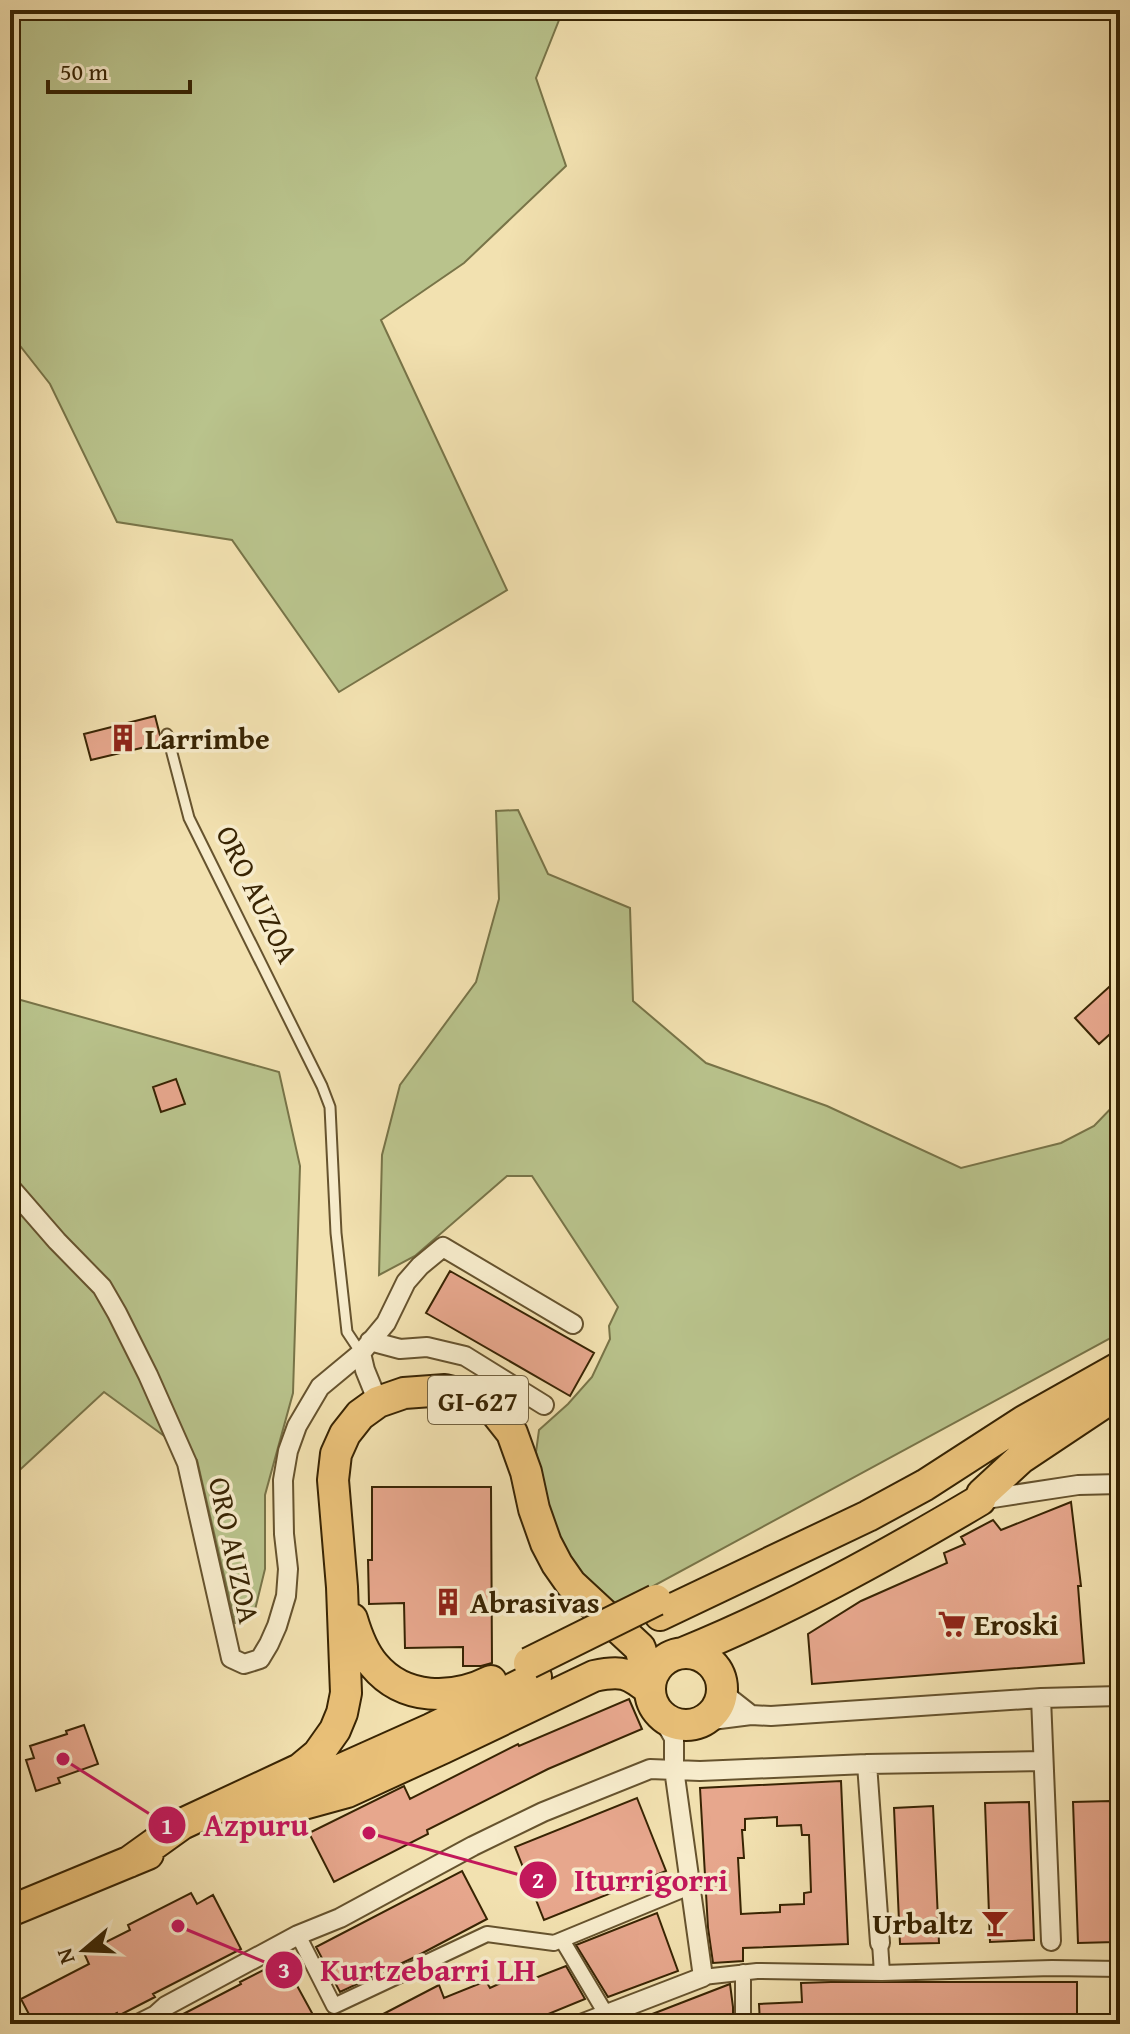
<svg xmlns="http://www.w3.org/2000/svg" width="1130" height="2034" font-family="'Gentium Book Plus',serif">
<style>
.green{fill:#b9c38c;stroke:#787448;stroke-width:2}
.building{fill:#e7a78d;stroke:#382403;stroke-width:2;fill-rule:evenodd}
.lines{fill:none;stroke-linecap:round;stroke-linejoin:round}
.service-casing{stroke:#66532e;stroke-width:13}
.pedestrian-casing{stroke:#66532e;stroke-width:18}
.minor-casing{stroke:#66532e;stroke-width:22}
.primary-casing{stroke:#382403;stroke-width:34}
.service{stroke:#f7eccc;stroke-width:9}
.pedestrian{stroke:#f7eccc;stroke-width:14}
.minor{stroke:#f7eccc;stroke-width:18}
.primary{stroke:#e9c078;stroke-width:30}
.primary-bridge-casing{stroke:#382403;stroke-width:34;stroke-linecap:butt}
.primary-bridge{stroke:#e9c078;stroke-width:30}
.labels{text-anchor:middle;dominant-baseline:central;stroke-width:7;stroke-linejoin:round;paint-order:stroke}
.shield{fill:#f7eccc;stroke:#71603f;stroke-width:2}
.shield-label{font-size:28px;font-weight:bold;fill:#382403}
.poi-label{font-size:30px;font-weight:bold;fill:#382403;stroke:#f7eccc;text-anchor:start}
.street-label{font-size:30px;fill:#382403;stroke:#f7eccc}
.leader{fill:none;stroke:#c2185b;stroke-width:3}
.callout-dot{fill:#c2185b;stroke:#f7eccc;stroke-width:3}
.mark-label{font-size:24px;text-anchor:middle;font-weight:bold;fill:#fff}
.callout-label{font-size:32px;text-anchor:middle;font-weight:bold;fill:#c2185b;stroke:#f7eccc;stroke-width:7;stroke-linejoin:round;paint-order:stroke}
</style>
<rect width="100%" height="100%" fill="#f2e1b0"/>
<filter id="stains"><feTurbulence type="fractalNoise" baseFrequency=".0025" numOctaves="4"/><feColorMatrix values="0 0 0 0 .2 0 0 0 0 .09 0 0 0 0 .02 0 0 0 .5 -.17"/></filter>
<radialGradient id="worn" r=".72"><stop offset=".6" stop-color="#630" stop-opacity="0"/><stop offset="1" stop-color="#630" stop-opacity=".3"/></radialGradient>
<path class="green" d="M10,10H563L536,78L566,166L464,263L381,320L507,590L339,692L232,540L117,522L50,384L10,333Z
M518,810L548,874L630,908L633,1001L706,1063L827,1106L961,1168L1061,1143L1094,1126L1120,1099V1333L611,1609L582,1578L559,1542L549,1513L536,1452L539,1430L568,1404L592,1377L610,1339L609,1326L618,1307L532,1176H507L415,1256L379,1275L382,1155L400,1085L476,982L499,899L496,811Z
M10,997L279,1072L300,1166L293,1393L265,1495V1569L253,1618L235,1623L197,1460L104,1392L10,1479Z"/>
<path class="building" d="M155,716L162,743L91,760L84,734Z
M1120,977V1025L1099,1044L1075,1018Z
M176,1079L185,1104L161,1112L153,1087Z
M450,1271L594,1353L570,1396L426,1313Z
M372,1487H491L492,1663L481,1666H463V1647L405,1648L404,1603L369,1604L368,1560H372Z
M1071,1502L1081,1586H1078L1084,1663L812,1684L808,1634L861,1601L947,1563L944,1553L965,1544L961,1537L993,1520L1001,1530Z
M629,1699L642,1729L548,1769L427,1830L428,1834L334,1882L309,1833L404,1786L410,1799L518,1744L519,1746Z
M84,1725L98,1764L58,1778L60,1783L36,1791L26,1760L34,1758L30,1746L67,1734L66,1731Z
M841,1781L848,1944L743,1948V1961L713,1963L708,1928L700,1788ZM777,1817V1826L801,1825L802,1835H809L811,1892L804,1893V1904L780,1905V1912L741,1914L738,1858H744L742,1830H745V1819Z
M637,1798L666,1871L544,1920L515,1847Z
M1110,1801L1115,1942L1078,1943L1073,1802Z
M1029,1802L1034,1940L990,1942L985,1803Z
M933,1806L939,1943L900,1944L894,1808Z
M462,1871L487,1919L415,1957L340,1992L316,1947Z
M191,1893L197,1904L213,1895L241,1949L153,1994L155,1997L118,2016L117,2013L95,2024H34L21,1999L89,1964L84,1953L130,1930L128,1925Z
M657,1913L678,1971L608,1997L576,1945Z
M283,1960L318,2024H164L241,1984L240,1982Z
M566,1966L585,1999L524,2024H364L439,1985L444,1998L486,1981L490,1988L521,1974L525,1982Z
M831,1982H1077V2021L1014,2020V2024H760L759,2004L802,2002L801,1983Z
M730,1984L733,2007V2024H629V2023Z"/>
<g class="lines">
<defs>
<path id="service" d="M167,734L189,818L322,1086L330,1107L336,1233L347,1332L361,1353"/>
<path id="pedestrian" d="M298,1935L334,2006L487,1934L554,1943L680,1891
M562,1940L606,2014
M880,1943L882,1973
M703,1977L757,1971L882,1973L1052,1968L1120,1969
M743,2024V1972"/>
<path id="minor" d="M10,1187L57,1241L102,1287L117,1313L148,1375L187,1463L231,1658L244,1664L260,1659L269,1644L277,1626L286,1596L288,1569L284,1534L283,1480L288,1451L297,1426L320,1387L361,1353L386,1323L406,1282L420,1266L443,1247L573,1324
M370,1341L400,1349L427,1347L465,1356L544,1405
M361,1353L365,1370L378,1402
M980,1500L1078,1485L1120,1484
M723,1693L751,1715
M1041,1698L1051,1941
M704,1721L751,1715L771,1716L1041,1698L1120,1696
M867,1764L880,1943
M138,2024L156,2015L166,2006L298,1935L340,1918L473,1846L543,1812L650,1769L700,1771L867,1764L1043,1761
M581,2024L703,1977L674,1769V1738L661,1716"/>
<path id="primary" d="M660,1615L868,1516L925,1485L1024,1421L1120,1367
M352,1619C357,1636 363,1652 374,1665C404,1701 453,1700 491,1681
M650 1689a36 36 0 1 1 72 0a36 36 0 1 1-72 0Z
M683,1653C786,1611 884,1557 980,1500L982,1494L1021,1458L1120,1392
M288,1793L431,1729L536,1677
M245,1811L296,1806L347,1792L443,1748L594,1676C622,1670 629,1673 650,1690
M129,1862L182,1824L300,1769L318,1754L335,1730L342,1713L346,1693L342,1587L333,1480L336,1454L345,1434L360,1415L378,1402L404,1393L445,1390L471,1396L493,1409L512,1433L526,1472L534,1509L546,1543L557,1564L571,1584L640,1648L650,1682
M10,1911L148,1854"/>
</defs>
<use href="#service" class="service-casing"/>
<use href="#pedestrian" class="pedestrian-casing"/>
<use href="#minor" class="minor-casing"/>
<use href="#primary" class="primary-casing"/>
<use href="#service" class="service"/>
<use href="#pedestrian" class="pedestrian"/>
<use href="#minor" class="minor"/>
<use href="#primary" class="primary"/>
<defs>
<path id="primary-bridge" d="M529,1663L656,1600"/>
</defs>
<use href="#primary-bridge" class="primary-bridge-casing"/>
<use href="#primary-bridge" class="primary-bridge"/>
</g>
<defs>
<symbol id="building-bare" viewBox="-9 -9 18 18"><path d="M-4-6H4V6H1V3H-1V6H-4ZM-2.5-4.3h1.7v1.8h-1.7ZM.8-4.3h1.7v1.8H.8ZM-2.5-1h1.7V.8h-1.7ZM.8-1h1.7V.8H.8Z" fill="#8f2418" stroke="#f7eccc" stroke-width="2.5" paint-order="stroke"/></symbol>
<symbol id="supermarket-bare" viewBox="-9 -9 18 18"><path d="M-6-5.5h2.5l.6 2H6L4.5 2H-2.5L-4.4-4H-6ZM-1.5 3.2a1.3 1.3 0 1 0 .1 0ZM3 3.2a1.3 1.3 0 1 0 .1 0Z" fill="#8f2418" stroke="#f7eccc" stroke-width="2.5" paint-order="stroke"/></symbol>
<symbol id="bar-bare" viewBox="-9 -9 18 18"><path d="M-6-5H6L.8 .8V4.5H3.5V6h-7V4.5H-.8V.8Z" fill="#8f2418" stroke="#f7eccc" stroke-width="2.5" paint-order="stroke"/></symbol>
</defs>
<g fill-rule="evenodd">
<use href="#building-bare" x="103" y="718" width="40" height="40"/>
<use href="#building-bare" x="428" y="1582" width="40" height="40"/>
<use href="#supermarket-bare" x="932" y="1604" width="40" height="40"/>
<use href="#bar-bare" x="975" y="1903" width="40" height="40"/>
</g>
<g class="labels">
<rect class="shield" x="428" y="1376" width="100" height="48" rx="6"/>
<g class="shield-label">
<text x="478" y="1400">GI-627</text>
</g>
<g class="poi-label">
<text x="145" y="738">Larrimbe</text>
<text x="470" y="1602">Abrasivas</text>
<text x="974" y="1624">Eroski</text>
<text x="973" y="1923" text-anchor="end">Urbaltz</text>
</g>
<g class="street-label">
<text transform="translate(258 894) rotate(64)">ORO AUZOA</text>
<text transform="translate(235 1550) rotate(78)">ORO AUZOA</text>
</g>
</g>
<path class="leader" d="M63 1759L167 1825M369 1833L538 1880M178 1926L284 1970"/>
<g class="callout-dot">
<circle cx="63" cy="1759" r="8"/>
<circle cx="369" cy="1833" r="8"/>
<circle cx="178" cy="1926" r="8"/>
<circle cx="167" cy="1825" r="20"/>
<circle cx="538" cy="1880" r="20"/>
<circle cx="284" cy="1970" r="20"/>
</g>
<g class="mark-label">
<text x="167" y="1834">1</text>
<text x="538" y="1888">2</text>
<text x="284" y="1978">3</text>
</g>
<g class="callout-label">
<text x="256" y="1836">Azpuru</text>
<text x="651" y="1891">Iturrigorri</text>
<text x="428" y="1981">Kurtzebarri LH</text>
</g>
<rect width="1130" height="2034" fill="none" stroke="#f2e1b0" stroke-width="40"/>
<rect x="12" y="12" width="1106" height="2010" fill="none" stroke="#382403" stroke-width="4"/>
<rect x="20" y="20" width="1090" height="1994" fill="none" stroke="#382403" stroke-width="2"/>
<g transform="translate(84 1950) rotate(251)" stroke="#f7eccc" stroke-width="6" paint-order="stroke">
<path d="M0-6L14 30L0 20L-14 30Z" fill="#382403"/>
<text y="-12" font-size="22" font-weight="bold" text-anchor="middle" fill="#382403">N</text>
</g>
<path d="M48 80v12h142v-12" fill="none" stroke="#382403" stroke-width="4"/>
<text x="60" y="80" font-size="24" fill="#382403" stroke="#f7eccc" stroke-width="6" paint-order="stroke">50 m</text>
<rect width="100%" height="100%" filter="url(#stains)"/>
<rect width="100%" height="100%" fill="url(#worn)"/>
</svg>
